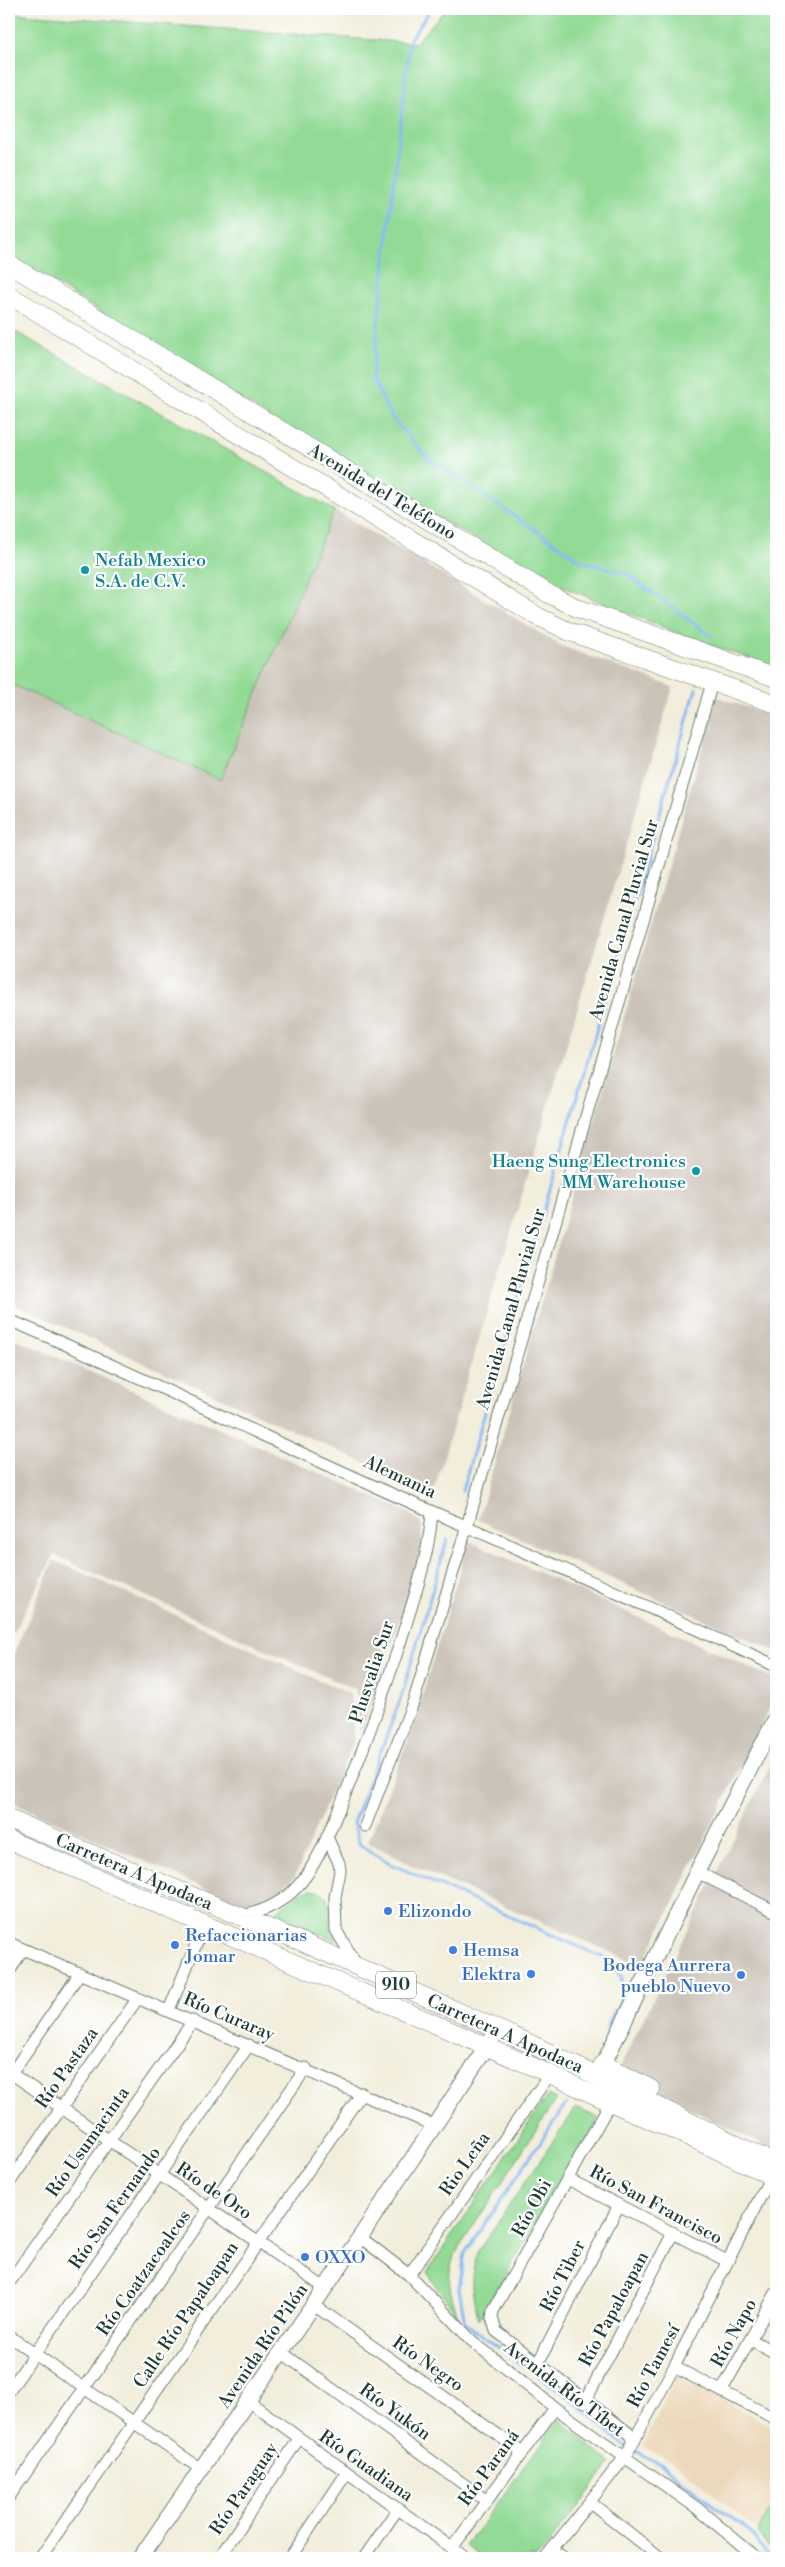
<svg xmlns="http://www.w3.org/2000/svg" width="785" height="2567" font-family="'Libre Bodoni',serif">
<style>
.built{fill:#ecd8ba}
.industrial{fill:#cbc3b8}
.green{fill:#92da95;stroke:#588c64}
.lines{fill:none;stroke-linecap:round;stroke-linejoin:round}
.stream{stroke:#88b9f4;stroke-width:3}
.minor-casing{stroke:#697b6e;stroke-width:13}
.secondary-casing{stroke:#697b6e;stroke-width:17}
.primary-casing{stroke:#697b6e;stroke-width:19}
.minor{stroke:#fff;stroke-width:11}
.secondary{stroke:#fff;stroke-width:15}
.primary{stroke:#fff;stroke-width:18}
.culture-dot{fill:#0f9aa8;stroke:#fff;stroke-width:2}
.shop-dot{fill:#3f7fe0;stroke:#fff;stroke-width:2}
.labels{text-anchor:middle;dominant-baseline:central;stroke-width:4.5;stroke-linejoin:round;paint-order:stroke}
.shield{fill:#fff;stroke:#627771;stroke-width:1}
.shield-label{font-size:16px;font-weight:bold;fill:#1f3d34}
.street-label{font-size:18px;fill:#1f3d34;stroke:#fff}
.culture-label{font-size:18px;fill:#0d838f;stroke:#fff;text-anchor:start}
.shop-label{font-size:18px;fill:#366cbe;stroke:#fff;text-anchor:start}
</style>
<rect width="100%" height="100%" fill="#fff"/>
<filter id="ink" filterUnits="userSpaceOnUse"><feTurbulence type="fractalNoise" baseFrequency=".02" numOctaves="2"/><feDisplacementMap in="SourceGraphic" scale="10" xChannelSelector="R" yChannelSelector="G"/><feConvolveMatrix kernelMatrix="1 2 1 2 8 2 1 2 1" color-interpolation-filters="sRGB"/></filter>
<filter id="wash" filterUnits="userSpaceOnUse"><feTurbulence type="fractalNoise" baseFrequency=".0096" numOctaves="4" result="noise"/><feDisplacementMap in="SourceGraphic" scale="20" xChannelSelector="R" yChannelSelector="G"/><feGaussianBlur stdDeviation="1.12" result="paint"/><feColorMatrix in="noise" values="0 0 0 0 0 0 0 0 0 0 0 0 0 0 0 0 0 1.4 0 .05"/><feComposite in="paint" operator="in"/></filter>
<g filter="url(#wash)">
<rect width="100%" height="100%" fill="#f2eedb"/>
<path class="built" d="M676,2376L776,2428V2493L758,2530L678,2465L642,2446Z"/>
<path class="industrial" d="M334,510L562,646L673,687L434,1490L429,1492L9,1302V683L220,780Z
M717,697L776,717V1651L478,1520Z
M9,1336L410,1513L422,1525V1555L360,1734L356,1690L54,1555L9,1641Z
M469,1541L776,1679V1695L642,1966L411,1865L368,1842L409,1738Z
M54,1560L350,1694L354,1740L294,1878L271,1897L243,1905L9,1801V1665Z
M776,1754V2152L617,2072Z"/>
<path class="green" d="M446,9H776V667L695,640L546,580L335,458L9,255V13L415,43Z
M9,328L334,510L220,780L9,683Z
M311,1889L318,1890L328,1897L331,1928L336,1940L271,1915L304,1891Z
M548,2095L556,2099L454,2256C445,2283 451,2293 459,2319L427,2272Z
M576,2108L599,2118L479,2320C471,2292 468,2276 480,2248Z
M559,2419L611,2464L537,2558H481L466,2546Z
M776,2497V2554L757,2534Z"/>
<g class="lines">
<path class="stream" d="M431,9L410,39L372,378L392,418L429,459L582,561L627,574L711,636
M462,1491L696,689
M447,1540L401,1698L353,1823L360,1845L391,1864L609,1960L622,1977L620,2001L607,2026
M566,2104L465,2253L459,2288L465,2323L568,2397L623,2444L661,2465L746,2529L772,2558"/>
</g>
</g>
<g filter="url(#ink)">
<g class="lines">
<defs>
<path id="minor" d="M9,1320C152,1380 290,1451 433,1512C548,1561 662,1613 776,1666
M365,1826L414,1700L467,1526L712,683
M327,1837L339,1863L340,1871L335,1897L336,1930L356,1964
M697,1872L776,1912
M241,1916C263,1912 281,1904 297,1887C319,1863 331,1827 344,1797C365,1745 384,1693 401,1640C414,1598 429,1556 432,1512
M9,1943L435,2126
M9,1972L23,1949
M169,2010L204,1925
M9,2072L325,2288
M9,2077L80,1973
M610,2103L493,2311L492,2318L496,2331L635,2438
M568,2179L727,2261
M9,2183L138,1998
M360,2237L409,2275L472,2341L555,2408L697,2508L757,2558
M409,2275L550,2074
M9,2283L193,2021
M314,2305L522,2452
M9,2336L201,2469
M751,2340L776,2353
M281,2352L487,2501
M538,2363L619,2205
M674,2367L776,2419
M722,2390L776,2293
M9,2391L249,2045
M248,2401L466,2558
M585,2402L673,2233
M9,2497L306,2068
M590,2502L661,2558
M452,2548L555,2408
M552,2549L564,2558
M40,2558L362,2093
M219,2558L298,2440
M290,2558L346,2474
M364,2558L397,2510
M545,2558L625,2457L674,2367L771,2176"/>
<path id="secondary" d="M599,2073L697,1872L776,1718
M140,2558L360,2237L498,2030"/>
<path id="primary" d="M9,264L549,594L577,608L776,678
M9,295L537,616L570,632L776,704
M9,1819L302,1942L533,2045L776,2164
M9,1840L550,2074C625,2111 703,2140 776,2179
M603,2064L651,2089"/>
</defs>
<use href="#minor" class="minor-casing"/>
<use href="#secondary" class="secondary-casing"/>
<use href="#primary" class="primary-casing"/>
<use href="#minor" class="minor"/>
<use href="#secondary" class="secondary"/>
<use href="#primary" class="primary"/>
</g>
</g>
<g class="culture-dot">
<circle cx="85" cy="570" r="5"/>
<circle cx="696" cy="1171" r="5"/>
</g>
<g class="shop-dot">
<circle cx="388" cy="1911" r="5"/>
<circle cx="175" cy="1945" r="5"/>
<circle cx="453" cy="1950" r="5"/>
<circle cx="531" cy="1974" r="5"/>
<circle cx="741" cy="1975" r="5"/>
<circle cx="305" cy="2257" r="5"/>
</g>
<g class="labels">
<rect class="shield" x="376" y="1971.5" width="40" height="27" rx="4"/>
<g class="shield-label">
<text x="396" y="1985">910</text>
</g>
<g class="street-label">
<text transform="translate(382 492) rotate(31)">Avenida del Teléfono</text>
<text transform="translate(624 920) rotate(-74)">Avenida Canal Pluvial Sur</text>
<text transform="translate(511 1309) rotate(-74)">Avenida Canal Pluvial Sur</text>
<text transform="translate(400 1477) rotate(25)">Alemania</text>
<text transform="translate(372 1672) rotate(-72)">Plusvalia Sur</text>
<text transform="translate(134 1872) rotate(23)">Carretera A Apodaca</text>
<text transform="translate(229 2017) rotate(23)">Río Curaray</text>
<text transform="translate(505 2034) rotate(24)">Carretera A Apodaca</text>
<text transform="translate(67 2068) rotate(-55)">Río Pastaza</text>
<text transform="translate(88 2142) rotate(-55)">Río Usumacinta</text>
<text transform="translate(465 2164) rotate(-55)">Rio Leña</text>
<text transform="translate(214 2191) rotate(34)">Río de Oro</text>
<text transform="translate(656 2205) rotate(28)">Río San Francisco</text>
<text transform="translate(115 2208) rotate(-55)">Río San Fernando</text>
<text transform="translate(532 2208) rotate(-61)">Río Obi</text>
<text transform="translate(144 2273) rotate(-55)">Río Coatzacoalcos</text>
<text transform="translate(563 2276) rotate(-63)">Río Tiber</text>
<text transform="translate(614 2309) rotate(-62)">Río Papaloapan</text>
<text transform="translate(186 2315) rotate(-56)">Calle Río Papaloapan</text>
<text transform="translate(734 2333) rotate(-61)">Río Napo</text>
<text transform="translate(263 2346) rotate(-56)">Avenida Río Pilón</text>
<text transform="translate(428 2364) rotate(35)">Río Negro</text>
<text transform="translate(654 2366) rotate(-62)">Río Tamesí</text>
<text transform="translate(564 2389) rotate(37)">Avenida Río Tíbet</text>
<text transform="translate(395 2412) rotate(36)">Río Yukón</text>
<text transform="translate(366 2466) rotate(35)">Río Guadiana</text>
<text transform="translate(489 2468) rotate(-54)">Río Paraná</text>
<text transform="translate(244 2489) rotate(-56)">Río Paraguay</text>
</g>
<g class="culture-label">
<text x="95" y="560">Nefab Mexico<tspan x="95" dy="21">S.A. de C.V.</tspan></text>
<text x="686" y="1161" text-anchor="end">Haeng Sung Electronics<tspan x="686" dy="21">MM Warehouse</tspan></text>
</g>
<g class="shop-label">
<text x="398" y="1911">Elizondo</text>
<text x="185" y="1935">Refaccionarias<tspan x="185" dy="21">Jomar</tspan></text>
<text x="463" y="1950">Hemsa</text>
<text x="731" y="1965" text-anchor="end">Bodega Aurrera<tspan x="731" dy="21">pueblo Nuevo</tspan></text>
<text x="521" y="1974" text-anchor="end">Elektra</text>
<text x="315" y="2257">OXXO</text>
</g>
</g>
<rect width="785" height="2567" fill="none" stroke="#fff" stroke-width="30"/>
</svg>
